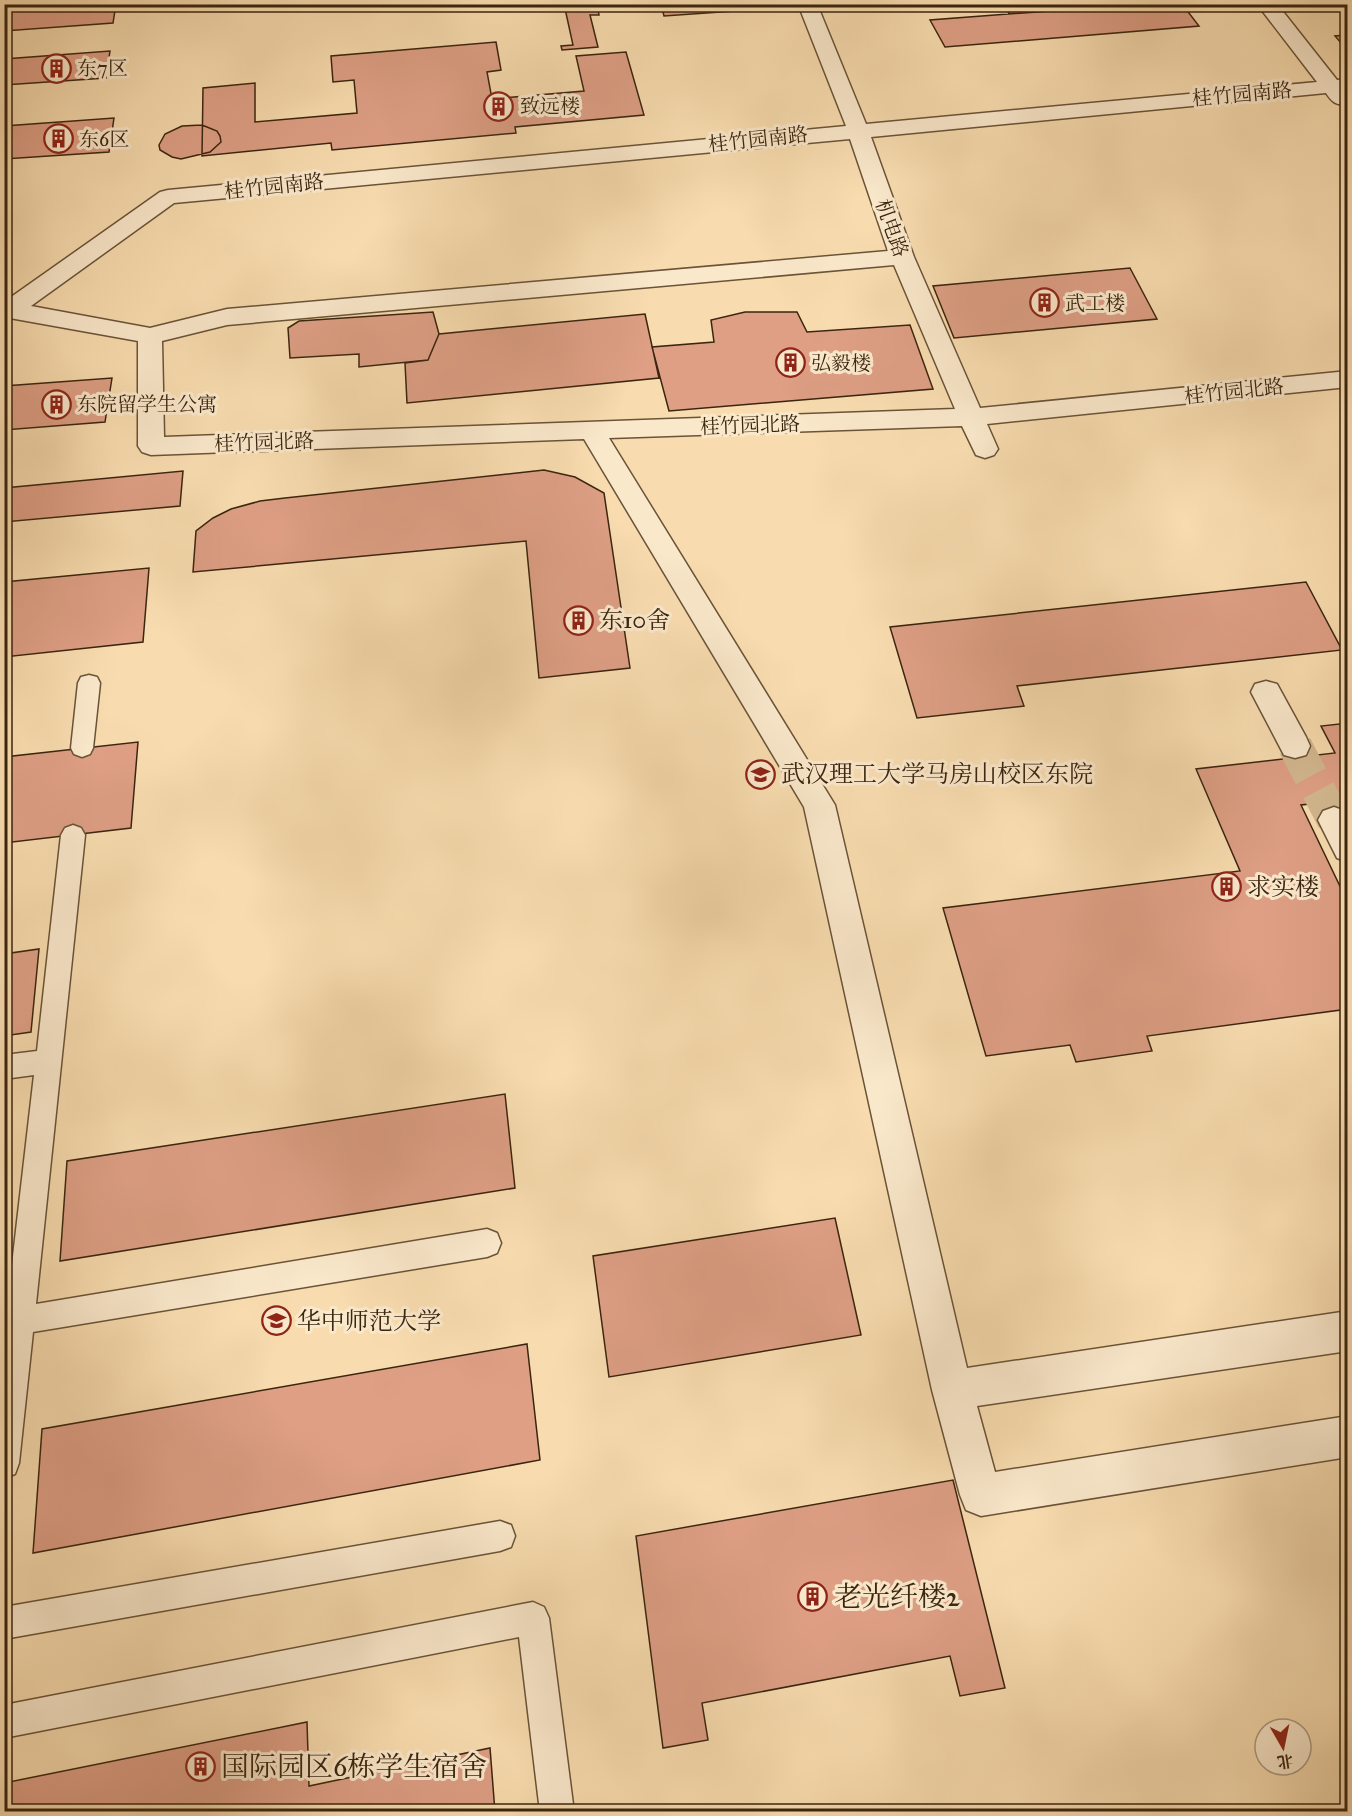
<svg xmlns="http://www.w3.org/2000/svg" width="1352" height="1816" font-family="'IM FELL Great Primer','Noto Serif SC',serif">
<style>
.building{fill:#de9f85;stroke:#3a250f;stroke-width:1.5}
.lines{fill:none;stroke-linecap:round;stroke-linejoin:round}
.street-tunnel{stroke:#d2b78f;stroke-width:34;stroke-dasharray:34 16;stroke-linecap:butt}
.lane-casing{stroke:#6a5337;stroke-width:3}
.street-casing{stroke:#6a5337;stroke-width:3}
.lane{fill:#fae8cb;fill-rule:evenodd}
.street{fill:#fae8cb;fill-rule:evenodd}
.labels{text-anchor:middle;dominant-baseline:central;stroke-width:6;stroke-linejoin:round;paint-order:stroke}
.far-poi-label{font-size:20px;fill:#3a250f;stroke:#fae8cb;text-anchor:start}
.far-street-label{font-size:20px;fill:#3a250f;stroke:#fae8cb}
.poi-label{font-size:24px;fill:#3a250f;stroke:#fae8cb;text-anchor:start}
.near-poi-label{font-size:28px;fill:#3a250f;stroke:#fae8cb;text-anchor:start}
</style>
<rect width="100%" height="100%" fill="#f8dcaf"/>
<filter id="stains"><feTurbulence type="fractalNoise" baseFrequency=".00333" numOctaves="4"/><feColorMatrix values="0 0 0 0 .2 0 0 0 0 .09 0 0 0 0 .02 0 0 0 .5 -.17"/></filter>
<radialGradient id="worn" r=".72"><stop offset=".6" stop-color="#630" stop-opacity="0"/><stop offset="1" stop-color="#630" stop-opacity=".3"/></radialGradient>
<path class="building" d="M116,4L113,23L4,31V5Z
M564,4H597L599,15H590L598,47L562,50L561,46L573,45Z
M661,4H761L763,9L664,16Z
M1005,4H1092L1094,8L1009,14Z
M1138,4H1182L1199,26L945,47L930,20Z
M1348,35V51L1335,36Z
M496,42L501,70L487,72L492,99L584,91L576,56L626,52L644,115L515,127L516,133L332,150L331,143L202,156L203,88L255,83V122L357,113L354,80L333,82L331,56Z
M110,51L106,78L4,85V59Z
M114,118L109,152L4,159V126Z
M202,125L217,131L220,136L221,142L210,152L181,159L172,157L160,150L159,145L165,134L182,126Z
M1130,268L1157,319L954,338L933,286Z
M433,312L439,334L428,360L359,367V354L290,358L288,328L299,321Z
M745,312H797L807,332L910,325L933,389L669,411L652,347L714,342L711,320Z
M645,314L659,378L407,403L405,363L428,360L439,334Z
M112,378L105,422L4,430V386Z
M544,470L575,477L604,493L630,668L539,678L526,541L193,572L196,531L213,518L231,509L260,501L285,498Z
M183,471L180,506L4,522V488Z
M149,568L143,642L4,657V582Z
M1306,582L1342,650L1017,686L1024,706L917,718L890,627Z
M1348,723V800L1301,805L1348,903V1009L1147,1036L1152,1051L1076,1062L1070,1045L986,1056L943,908L1240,871L1196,769L1335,753L1321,726Z
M138,742L131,828L4,843V757Z
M39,949L31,1032L4,1036V954Z
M505,1094L515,1188L60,1261L67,1161Z
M835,1218L861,1335L609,1377L593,1256Z
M527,1344L540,1460L33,1553L42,1429Z
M953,1480L1005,1688L960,1696L950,1656L702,1703L708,1740L663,1748L636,1536Z
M307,1722L309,1786L490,1748L495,1812H4V1783Z"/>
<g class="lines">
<path class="street-tunnel" d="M1295,746L1334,820"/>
<defs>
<path id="lane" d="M89,675L97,677L100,683L93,748L90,754L82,757L74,754L71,748L78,683L81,677Z
M73,825L81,828L85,835L36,1304L487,1229L497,1233L501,1243L497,1253L487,1257L33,1332L19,1463L15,1474L4,1478V1309L7,1308L34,1075L4,1079V1055L37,1051L61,835L65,828Z
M500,1521L511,1525L515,1536L511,1547L500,1551L4,1639V1607Z
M533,1602L544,1607L549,1618L574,1812H540L519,1637L4,1738V1705Z"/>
<path id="street" d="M798,4H817L866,124L1317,82L1257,4H1277L1337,80L1348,79V104C1336,106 1332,102 1326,93L871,137L914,257L980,408L1348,371V387L987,424L998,449L994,455L985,458L976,455L962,426L609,438L835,805L967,1368L1348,1311V1351L977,1406L995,1472L1348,1416V1457L981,1516L966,1510L960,1495L932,1390L804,807L584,439L151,455L142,452L138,446V341L4,317V302L160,192L168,190L846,126ZM850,139L888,251L227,309L150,328L31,306L174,203ZM894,265L955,409L164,437L162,341L227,325Z
M1266,681L1277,684L1306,737L1310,746L1306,755L1295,758L1284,755L1251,692L1255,684Z
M1334,807L1345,811L1348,815V862L1337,858L1318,820L1323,811Z"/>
</defs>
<use href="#lane" class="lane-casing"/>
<use href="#street" class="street-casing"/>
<use href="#lane" class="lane"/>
<use href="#street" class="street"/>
</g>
<defs>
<symbol id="building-ring" viewBox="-11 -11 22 22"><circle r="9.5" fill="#fae8cb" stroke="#8f2418" stroke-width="1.5"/><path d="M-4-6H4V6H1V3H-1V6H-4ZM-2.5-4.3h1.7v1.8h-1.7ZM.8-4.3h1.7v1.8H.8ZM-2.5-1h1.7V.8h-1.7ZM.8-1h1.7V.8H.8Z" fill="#8f2418"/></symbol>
<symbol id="university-ring" viewBox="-11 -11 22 22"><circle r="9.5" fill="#fae8cb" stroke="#8f2418" stroke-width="1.5"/><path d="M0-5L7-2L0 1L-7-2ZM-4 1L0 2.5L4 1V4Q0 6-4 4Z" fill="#8f2418"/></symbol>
</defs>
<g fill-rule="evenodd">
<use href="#building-ring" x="40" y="52" width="33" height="33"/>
<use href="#building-ring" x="482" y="90" width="33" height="33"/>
<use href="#building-ring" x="42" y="122" width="33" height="33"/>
<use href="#building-ring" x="1028" y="286" width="33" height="33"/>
<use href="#building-ring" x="774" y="346" width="33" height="33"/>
<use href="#building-ring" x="40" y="388" width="33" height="33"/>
<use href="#building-ring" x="562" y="604" width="33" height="33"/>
<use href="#university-ring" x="744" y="758" width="33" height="33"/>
<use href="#building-ring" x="1210" y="870" width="33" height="33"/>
<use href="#university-ring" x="260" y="1304" width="33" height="33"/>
<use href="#building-ring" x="796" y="1580" width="33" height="33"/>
<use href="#building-ring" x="184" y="1750" width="33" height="33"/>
</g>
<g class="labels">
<g class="far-poi-label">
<text x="77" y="68">东7区</text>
<text x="520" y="106">致远楼</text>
<text x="79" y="139">东6区</text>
<text x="1065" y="303">武工楼</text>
<text x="811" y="363">弘毅楼</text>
<text x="77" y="404">东院留学生公寓</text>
</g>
<g class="far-street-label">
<text transform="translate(1242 94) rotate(-5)">桂竹园南路</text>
<text transform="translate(758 139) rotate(-6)">桂竹园南路</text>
<text transform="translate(274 186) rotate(-6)">桂竹园南路</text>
<text transform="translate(892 228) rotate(70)">机电路</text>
<text transform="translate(1234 391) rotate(-6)">桂竹园北路</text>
<text transform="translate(750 425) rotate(-2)">桂竹园北路</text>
<text transform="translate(264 442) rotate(-2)">桂竹园北路</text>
</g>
<g class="poi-label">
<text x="599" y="620">东10舍</text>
<text x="781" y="774">武汉理工大学马房山校区东院</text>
<text x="1247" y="887">求实楼</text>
<text x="297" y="1321">华中师范大学</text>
</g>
<g class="near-poi-label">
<text x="834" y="1596">老光纤楼2</text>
<text x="221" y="1766">国际园区6栋学生宿舍</text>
</g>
</g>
<rect width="1352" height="1816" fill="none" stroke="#f8dcaf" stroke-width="24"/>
<rect x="6" y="6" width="1340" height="1804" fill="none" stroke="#3a250f" stroke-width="3"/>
<rect x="12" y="12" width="1328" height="1792" fill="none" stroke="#3a250f" stroke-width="1.5"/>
<g transform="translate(1283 1747) rotate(171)"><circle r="28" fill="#fae8cb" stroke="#ad9a80" stroke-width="1.5"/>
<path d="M0-4.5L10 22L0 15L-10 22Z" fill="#8f2418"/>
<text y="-9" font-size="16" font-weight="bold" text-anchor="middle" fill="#3a250f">北</text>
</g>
<rect width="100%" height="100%" filter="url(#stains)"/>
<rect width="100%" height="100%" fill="url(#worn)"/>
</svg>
